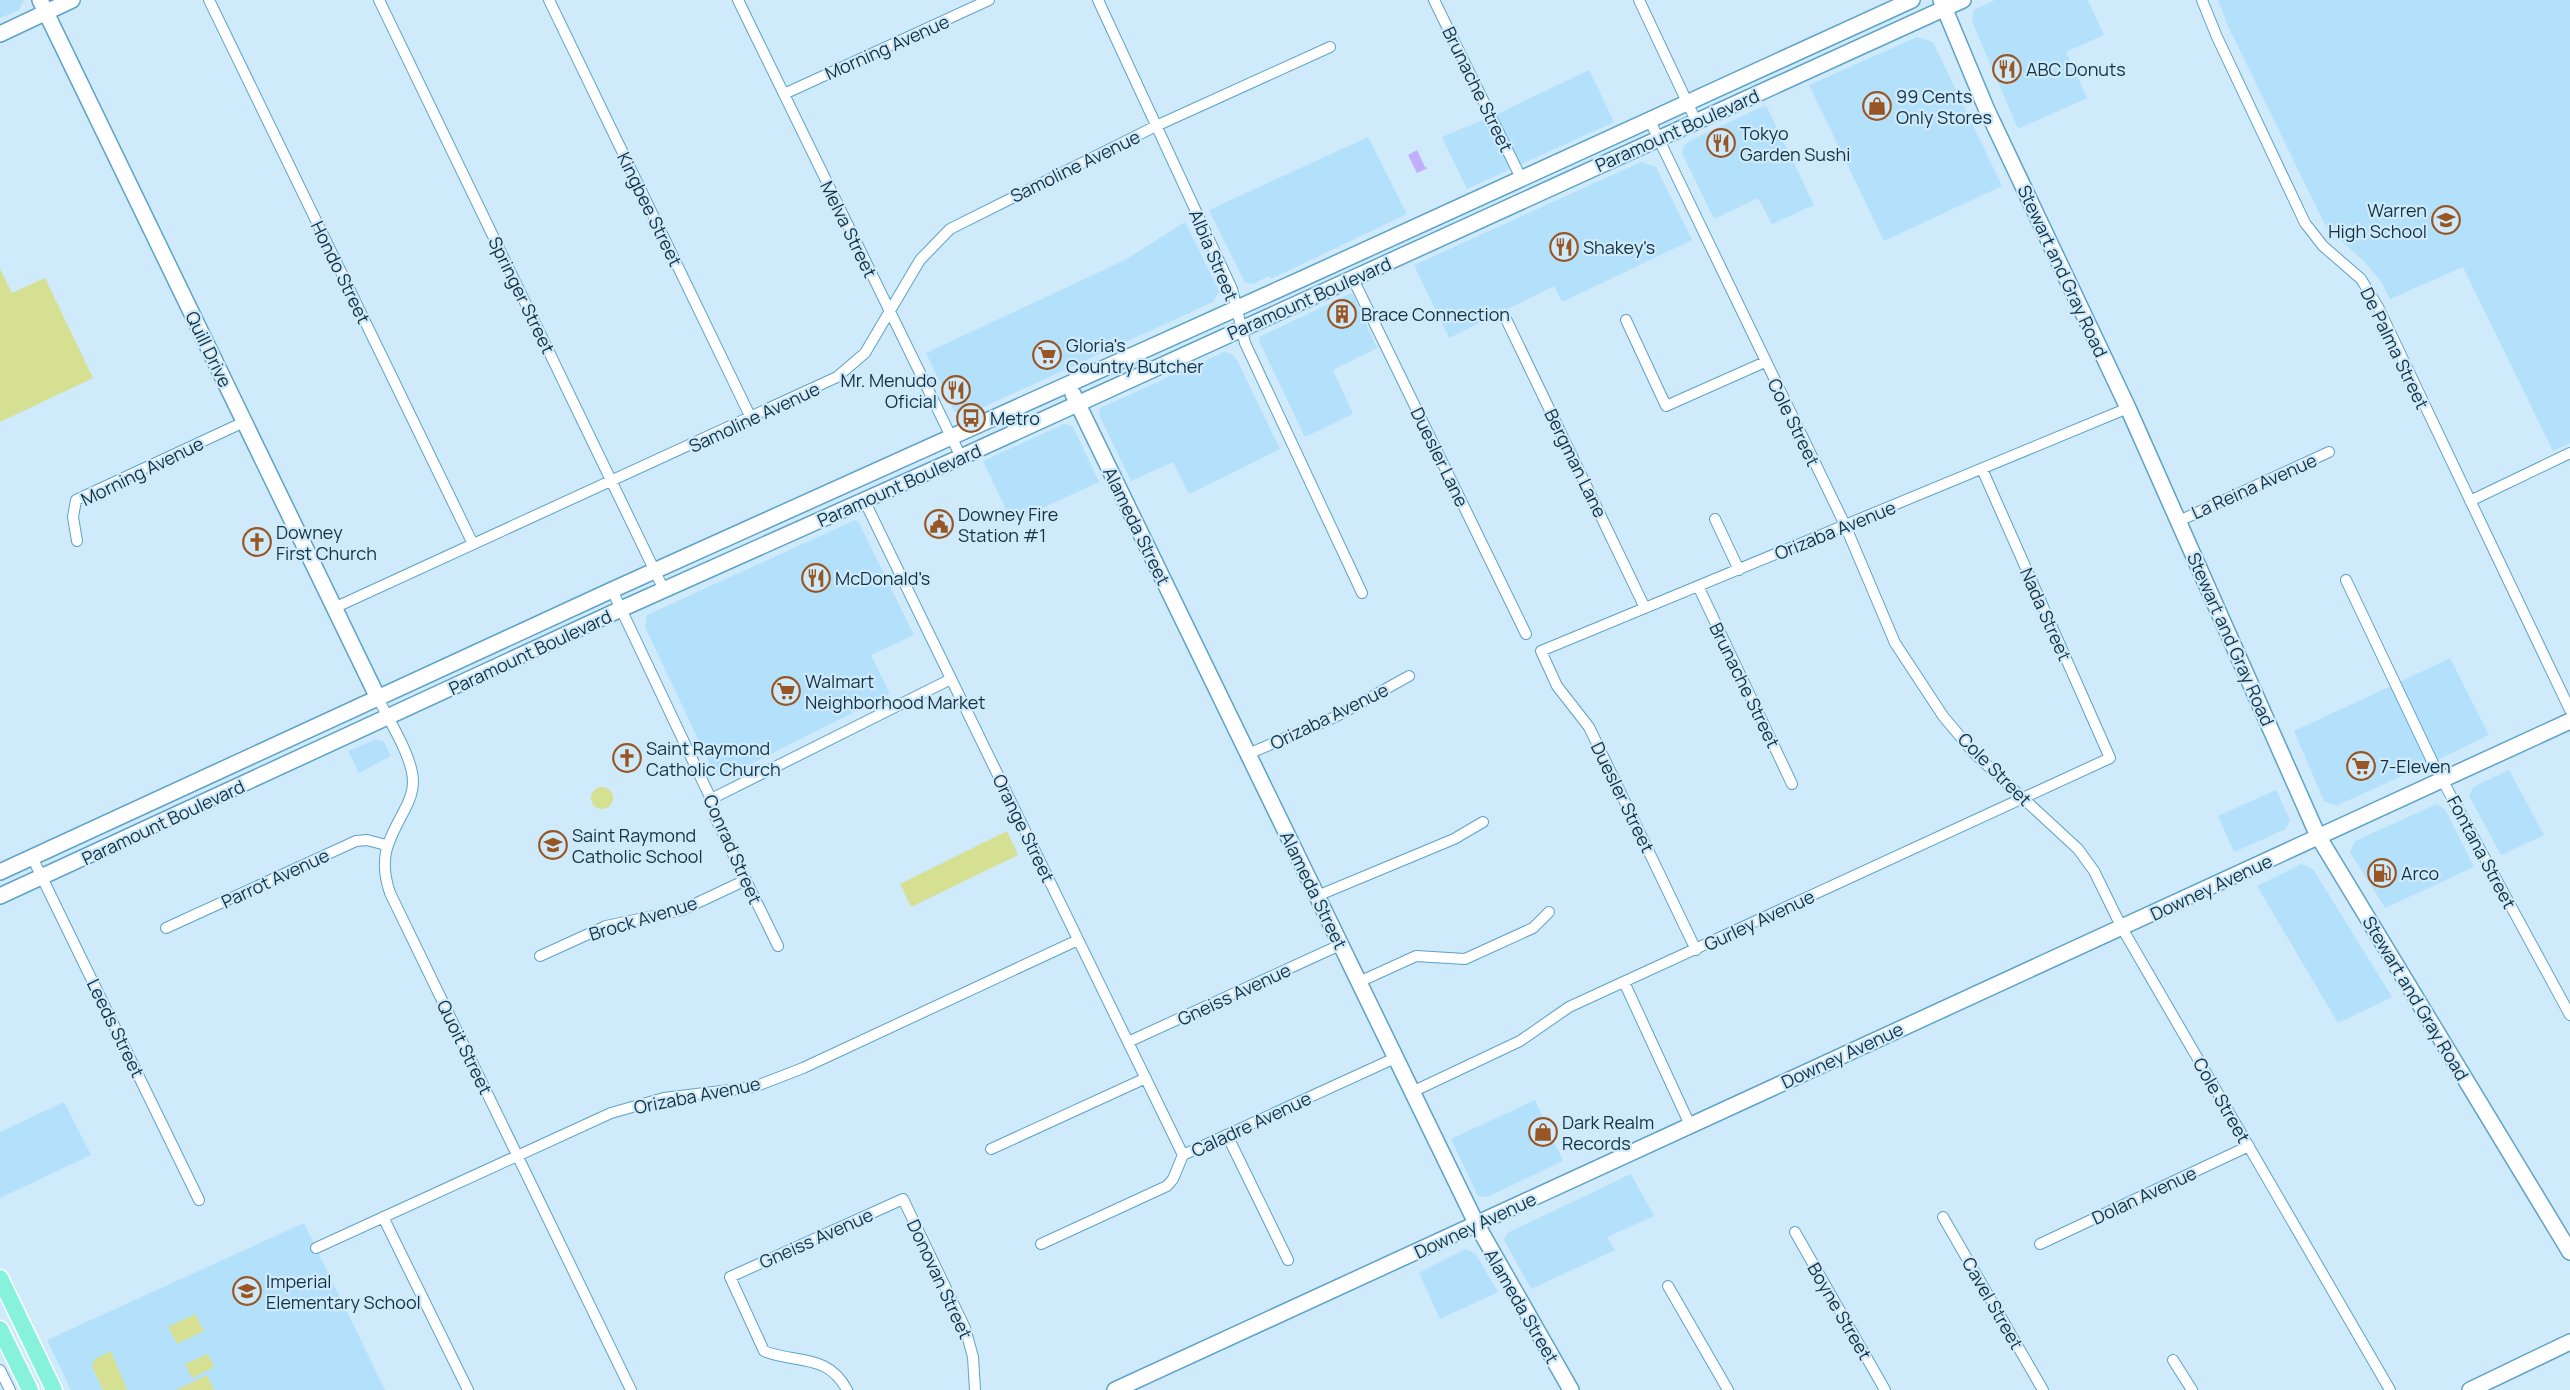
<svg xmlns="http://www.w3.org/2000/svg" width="2570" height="1390" font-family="Manrope,sans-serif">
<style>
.built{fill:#b3e1fc}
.green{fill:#d6e092}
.water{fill:#c1affe}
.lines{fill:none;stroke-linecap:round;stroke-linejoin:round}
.street-casing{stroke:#5ca2c9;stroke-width:12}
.secondary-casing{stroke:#5ca2c9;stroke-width:18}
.primary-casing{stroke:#fff;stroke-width:19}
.street{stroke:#fff;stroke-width:10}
.secondary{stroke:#fff;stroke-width:15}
.primary{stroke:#87f2dc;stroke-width:16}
.labels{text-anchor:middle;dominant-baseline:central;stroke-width:4.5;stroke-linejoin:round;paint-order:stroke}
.street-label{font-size:18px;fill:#143242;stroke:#cfeafb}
.poi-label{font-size:18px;fill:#143242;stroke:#cfeafb;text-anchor:start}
</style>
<rect width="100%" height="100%" fill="#cfeafb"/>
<path class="built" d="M0,0H24L19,10L0,18Z
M1995,0H2088L2104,35L2066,52L2087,98L2018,129L1972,21L1974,10Z
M2218,0H2570V443L2553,451L2463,267L2390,299L2380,280L2364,261L2326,227L2228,26Z
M1917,37L1933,42L2002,186L1884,241L1809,85Z
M1589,70L1614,122L1467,189L1442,137L1497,114Z
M1766,105L1814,205L1772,224L1758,198L1714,219L1682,153L1684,146L1689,141Z
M1368,137L1407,214L1271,279L1269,276L1253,284L1245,283L1209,210Z
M1641,162L1656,167L1692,240L1562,302L1554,286L1449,338L1414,265Z
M1185,222L1219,291L1213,302L966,415L954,411L926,353L1125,260Z
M1352,293L1377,348L1333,370L1353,414L1305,437L1259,341V337Z
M1224,352L1232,354L1237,360L1280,449L1189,494L1173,462L1131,481L1099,415L1100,408Z
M1064,424L1073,427L1099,482L1012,522L983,461Z
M855,520L859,523L914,635L871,655L890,694L725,777H720L713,771L645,627L647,615Z
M2450,658L2489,735L2437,760L2400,682Z
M2391,686L2428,764L2336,806L2324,801L2294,731Z
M376,739L384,742L391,756L359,773L348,751Z
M2509,770L2544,835L2501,855L2469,796L2473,787Z
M2276,790L2290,820L2286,829L2234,852L2218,816Z
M2437,804L2445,809L2474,867L2385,908L2350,852L2355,841Z
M2301,864L2313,869L2392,997L2338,1023L2257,886Z
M1535,1100L1563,1161L1487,1197L1478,1196L1451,1139Z
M64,1102L91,1155L0,1198V1132Z
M1631,1174L1654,1216L1607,1237L1615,1250L1531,1289L1504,1240L1507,1233Z
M304,1223L385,1390H71L47,1340Z
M1465,1249L1475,1253L1498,1292L1440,1319L1419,1273Z"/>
<path class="green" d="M0,269L12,293L45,278L93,378L0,422Z
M591 798a11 11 0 1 1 22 0a11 11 0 1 1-22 0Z
M1007,831L1018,855L911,907L900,884Z
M195,1314L204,1331L177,1344L168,1327Z
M111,1351L127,1390H103L92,1367L95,1359Z
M208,1354L214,1367L192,1378L185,1364Z
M207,1375L214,1390H176Z"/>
<path class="water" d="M1417,150L1425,167L1428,168L1417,173L1408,155Z"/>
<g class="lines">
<defs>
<path id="street" d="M209,0L473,544
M379,0L664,590
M549,0L751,418
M738,0L961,457
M1098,0L1232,289L1245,343L1362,593
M1434,0L1521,178
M1639,0L1696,121
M2202,0L2217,37L2305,223L2323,246L2361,279L2378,307L2570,710
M784,94L989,0
M1649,119L1845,525L1895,643L1943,716L1974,753L2078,849L2094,871L2122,928L2390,1390
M1353,279L1526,634
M1506,319L1645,608
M1626,320L1666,406L1765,362
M864,500L1183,1155
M2470,501L2570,453
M1715,519L1739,570
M2179,521L2329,452
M77,541L73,517L76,500L244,422
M2346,580L2432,761L2570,1015
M1698,586L1792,784
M612,590L711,799L716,819L778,946
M334,608L837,377L865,353L920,260L950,229L1156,126L1330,47
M378,698C389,721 413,757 413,782C413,792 409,802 404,811C388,841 378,858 390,893L631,1390
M1248,754L1335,717L1409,676
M711,799L951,679
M32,857L199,1200
M1317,896L1454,839L1483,822
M166,928L356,841L367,840L386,845
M1696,950L1589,727L1557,686L1541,651L2128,408
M540,956L606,926L682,910L746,880
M1359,982L1416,956L1465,959L1533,928L1549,912
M1624,982L1690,1125
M1128,1042L1340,945
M1412,1092L1520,1041L1569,1007L2110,758L1982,469
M1227,1135L1288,1260
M991,1149L1146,1078
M383,1217L468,1390
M1943,1217L2043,1390
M1795,1232L1885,1390
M1041,1244L1167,1186L1173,1179L1183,1155L1395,1058
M2040,1244L2249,1146
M316,1248L611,1113L664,1098L754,1087L803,1068L1078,940
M1668,1286L1728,1390
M2173,1360L2192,1390
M0,1370L10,1390
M847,1390C828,1353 796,1364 764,1351L730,1277L903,1199L965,1328L973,1357L975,1390"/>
<path id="secondary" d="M40,0L378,698
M1941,0L1986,108L2128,408L2318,836L2570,1252
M0,34L72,0
M1073,394L1477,1225L1571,1390
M0,872L612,590L1304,278L1912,0
M0,896L621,609L961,457L1963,0
M1115,1390L2570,721
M2470,1390L2570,1342"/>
<path id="primary" d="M0,1278L54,1390
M0,1329L30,1390"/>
</defs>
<use href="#street" class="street-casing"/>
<use href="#secondary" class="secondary-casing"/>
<use href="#primary" class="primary-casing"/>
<use href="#street" class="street"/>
<use href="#secondary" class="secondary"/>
<use href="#primary" class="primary"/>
</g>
<defs>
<symbol id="restaurant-ring" viewBox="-11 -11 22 22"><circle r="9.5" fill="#cfeafb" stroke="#985624" stroke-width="1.5"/><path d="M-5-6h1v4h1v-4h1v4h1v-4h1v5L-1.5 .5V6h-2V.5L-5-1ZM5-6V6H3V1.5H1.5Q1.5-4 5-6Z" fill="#985624"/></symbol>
<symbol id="shop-ring" viewBox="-11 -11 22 22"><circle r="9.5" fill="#cfeafb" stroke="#985624" stroke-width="1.5"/><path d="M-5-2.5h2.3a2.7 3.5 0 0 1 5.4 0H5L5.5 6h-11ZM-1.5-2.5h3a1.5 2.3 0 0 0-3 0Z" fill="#985624"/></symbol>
<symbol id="school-ring" viewBox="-11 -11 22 22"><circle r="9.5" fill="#cfeafb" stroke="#985624" stroke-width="1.5"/><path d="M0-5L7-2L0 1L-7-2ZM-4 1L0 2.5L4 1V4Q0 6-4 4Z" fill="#985624"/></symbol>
<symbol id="building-ring" viewBox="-11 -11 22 22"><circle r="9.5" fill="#cfeafb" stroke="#985624" stroke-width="1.5"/><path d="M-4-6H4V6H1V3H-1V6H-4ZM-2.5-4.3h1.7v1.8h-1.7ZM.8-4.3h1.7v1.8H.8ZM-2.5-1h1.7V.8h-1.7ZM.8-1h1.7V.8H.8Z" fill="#985624"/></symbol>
<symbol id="supermarket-ring" viewBox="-11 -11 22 22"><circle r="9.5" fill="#cfeafb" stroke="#985624" stroke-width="1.5"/><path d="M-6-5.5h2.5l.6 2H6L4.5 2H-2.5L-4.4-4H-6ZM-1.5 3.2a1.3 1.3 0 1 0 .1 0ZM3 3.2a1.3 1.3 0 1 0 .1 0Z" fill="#985624"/></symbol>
<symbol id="bus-ring" viewBox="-11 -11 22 22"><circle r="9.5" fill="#cfeafb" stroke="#985624" stroke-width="1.5"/><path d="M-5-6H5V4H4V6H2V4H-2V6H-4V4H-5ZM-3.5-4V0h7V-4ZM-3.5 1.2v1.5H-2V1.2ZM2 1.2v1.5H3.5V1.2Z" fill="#985624"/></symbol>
<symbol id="civic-ring" viewBox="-11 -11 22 22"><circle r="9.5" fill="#cfeafb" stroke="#985624" stroke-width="1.5"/><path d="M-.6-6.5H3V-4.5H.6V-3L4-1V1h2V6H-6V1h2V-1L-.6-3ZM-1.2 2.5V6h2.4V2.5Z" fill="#985624"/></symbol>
<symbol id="church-ring" viewBox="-11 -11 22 22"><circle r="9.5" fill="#cfeafb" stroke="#985624" stroke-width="1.5"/><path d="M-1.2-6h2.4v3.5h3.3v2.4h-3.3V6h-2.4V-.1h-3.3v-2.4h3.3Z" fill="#985624"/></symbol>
<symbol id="fuel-ring" viewBox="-11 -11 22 22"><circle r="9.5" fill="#cfeafb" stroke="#985624" stroke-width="1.5"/><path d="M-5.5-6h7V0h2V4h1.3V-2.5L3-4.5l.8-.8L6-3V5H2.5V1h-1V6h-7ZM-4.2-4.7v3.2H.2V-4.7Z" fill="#985624"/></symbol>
</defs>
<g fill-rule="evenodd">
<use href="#restaurant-ring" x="1991" y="53" width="32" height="32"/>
<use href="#shop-ring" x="1861" y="90" width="32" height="32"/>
<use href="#restaurant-ring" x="1705" y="127" width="32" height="32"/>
<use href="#school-ring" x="2430" y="204" width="32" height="32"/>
<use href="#restaurant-ring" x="1548" y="231" width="32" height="32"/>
<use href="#building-ring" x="1326" y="298" width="32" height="32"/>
<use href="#supermarket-ring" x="1031" y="339" width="32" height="32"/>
<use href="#restaurant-ring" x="940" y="374" width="32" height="32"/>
<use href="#bus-ring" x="955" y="402" width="32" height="32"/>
<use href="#civic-ring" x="923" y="508" width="32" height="32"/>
<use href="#church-ring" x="241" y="526" width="32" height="32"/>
<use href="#restaurant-ring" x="800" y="562" width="32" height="32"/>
<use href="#supermarket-ring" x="770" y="675" width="32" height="32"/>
<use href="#church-ring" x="611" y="742" width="32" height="32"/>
<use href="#supermarket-ring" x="2345" y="750" width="32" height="32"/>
<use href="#school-ring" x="537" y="829" width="32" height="32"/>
<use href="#fuel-ring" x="2366" y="857" width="32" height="32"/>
<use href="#shop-ring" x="1527" y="1116" width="32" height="32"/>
<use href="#school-ring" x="231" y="1275" width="32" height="32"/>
</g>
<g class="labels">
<g class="street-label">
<text transform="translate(887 47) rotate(-24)">Morning Avenue</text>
<text transform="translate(1478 89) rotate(64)">Brunache Street</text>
<text transform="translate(1677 130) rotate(-24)">Paramount Boulevard</text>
<text transform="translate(1075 166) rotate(-26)">Samoline Avenue</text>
<text transform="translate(650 209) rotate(64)">Kingbee Street</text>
<text transform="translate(849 229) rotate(64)">Melva Street</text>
<text transform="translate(1214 255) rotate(67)">Albia Street</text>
<text transform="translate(2063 271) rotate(65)">Stewart and Gray Road</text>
<text transform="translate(341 272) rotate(64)">Hondo Street</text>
<text transform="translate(522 295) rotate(64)">Springer Street</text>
<text transform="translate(1309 298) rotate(-24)">Paramount Boulevard</text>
<text transform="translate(2395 348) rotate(64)">De Palma Street</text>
<text transform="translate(209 349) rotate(64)">Quill Drive</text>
<text transform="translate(754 417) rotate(-25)">Samoline Avenue</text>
<text transform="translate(1794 422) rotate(64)">Cole Street</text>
<text transform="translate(1440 457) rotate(64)">Duesler Lane</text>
<text transform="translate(1576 463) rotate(64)">Bergman Lane</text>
<text transform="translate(142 471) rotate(-26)">Morning Avenue</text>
<text transform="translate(899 485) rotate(-24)">Paramount Boulevard</text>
<text transform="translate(2254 486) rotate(-24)">La Reina Avenue</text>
<text transform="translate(1137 526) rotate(64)">Alameda Street</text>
<text transform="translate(1835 530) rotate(-22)">Orizaba Avenue</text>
<text transform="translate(2046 614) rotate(66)">Nada Street</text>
<text transform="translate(2231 639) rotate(66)">Stewart and Gray Road</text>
<text transform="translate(530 652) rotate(-25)">Paramount Boulevard</text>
<text transform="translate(1745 685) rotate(64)">Brunache Street</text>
<text transform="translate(1329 716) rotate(-26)">Orizaba Avenue</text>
<text transform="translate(1995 769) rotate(45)">Cole Street</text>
<text transform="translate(1623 797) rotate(64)">Duesler Street</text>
<text transform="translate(163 822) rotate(-25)">Paramount Boulevard</text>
<text transform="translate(1024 828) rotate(64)">Orange Street</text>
<text transform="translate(733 849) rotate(66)">Conrad Street</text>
<text transform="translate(2482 852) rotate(62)">Fontana Street</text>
<text transform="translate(275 878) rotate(-25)">Parrot Avenue</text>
<text transform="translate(2211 887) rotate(-25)">Downey Avenue</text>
<text transform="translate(1314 890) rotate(64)">Alameda Street</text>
<text transform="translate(643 918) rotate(-17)">Brock Avenue</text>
<text transform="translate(1759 920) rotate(-25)">Gurley Avenue</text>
<text transform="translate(1234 994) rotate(-25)">Gneiss Avenue</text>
<text transform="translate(2416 998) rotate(59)">Stewart and Gray Road</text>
<text transform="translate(116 1028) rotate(64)">Leeds Street</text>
<text transform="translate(465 1047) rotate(64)">Quoit Street</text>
<text transform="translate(1842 1055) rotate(-25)">Downey Avenue</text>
<text transform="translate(697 1095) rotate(-11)">Orizaba Avenue</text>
<text transform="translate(2222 1100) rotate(60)">Cole Street</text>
<text transform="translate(1251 1124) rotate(-25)">Caladre Avenue</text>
<text transform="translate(2144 1195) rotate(-25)">Dolan Avenue</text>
<text transform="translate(1475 1225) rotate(-25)">Downey Avenue</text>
<text transform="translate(816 1238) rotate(-24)">Gneiss Avenue</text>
<text transform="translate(940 1279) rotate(65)">Donovan Street</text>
<text transform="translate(1993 1303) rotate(60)">Cavel Street</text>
<text transform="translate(1522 1306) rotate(60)">Alameda Street</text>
<text transform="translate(1840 1311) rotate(60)">Boyne Street</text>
</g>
<g class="poi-label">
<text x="2026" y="69">ABC Donuts</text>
<text x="1896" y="96">99 Cents<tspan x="1896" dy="21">Only Stores</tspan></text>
<text x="1740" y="133">Tokyo<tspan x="1740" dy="21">Garden Sushi</tspan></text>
<text x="2427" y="210" text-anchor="end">Warren<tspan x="2427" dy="21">High School</tspan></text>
<text x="1583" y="247">Shakey's</text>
<text x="1361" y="314">Brace Connection</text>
<text x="1066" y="345">Gloria's<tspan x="1066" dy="21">Country Butcher</tspan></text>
<text x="937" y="380" text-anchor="end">Mr. Menudo<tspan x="937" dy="21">Oficial</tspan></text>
<text x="990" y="418">Metro</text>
<text x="958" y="514">Downey Fire<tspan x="958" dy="21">Station #1</tspan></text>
<text x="276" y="532">Downey<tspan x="276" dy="21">First Church</tspan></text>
<text x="835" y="578">McDonald's</text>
<text x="805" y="681">Walmart<tspan x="805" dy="21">Neighborhood Market</tspan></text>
<text x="646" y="748">Saint Raymond<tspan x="646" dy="21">Catholic Church</tspan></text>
<text x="2380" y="766">7-Eleven</text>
<text x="572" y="835">Saint Raymond<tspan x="572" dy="21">Catholic School</tspan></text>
<text x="2401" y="873">Arco</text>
<text x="1562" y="1122">Dark Realm<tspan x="1562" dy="21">Records</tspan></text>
<text x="266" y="1281">Imperial<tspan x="266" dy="21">Elementary School</tspan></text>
</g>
</g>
</svg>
